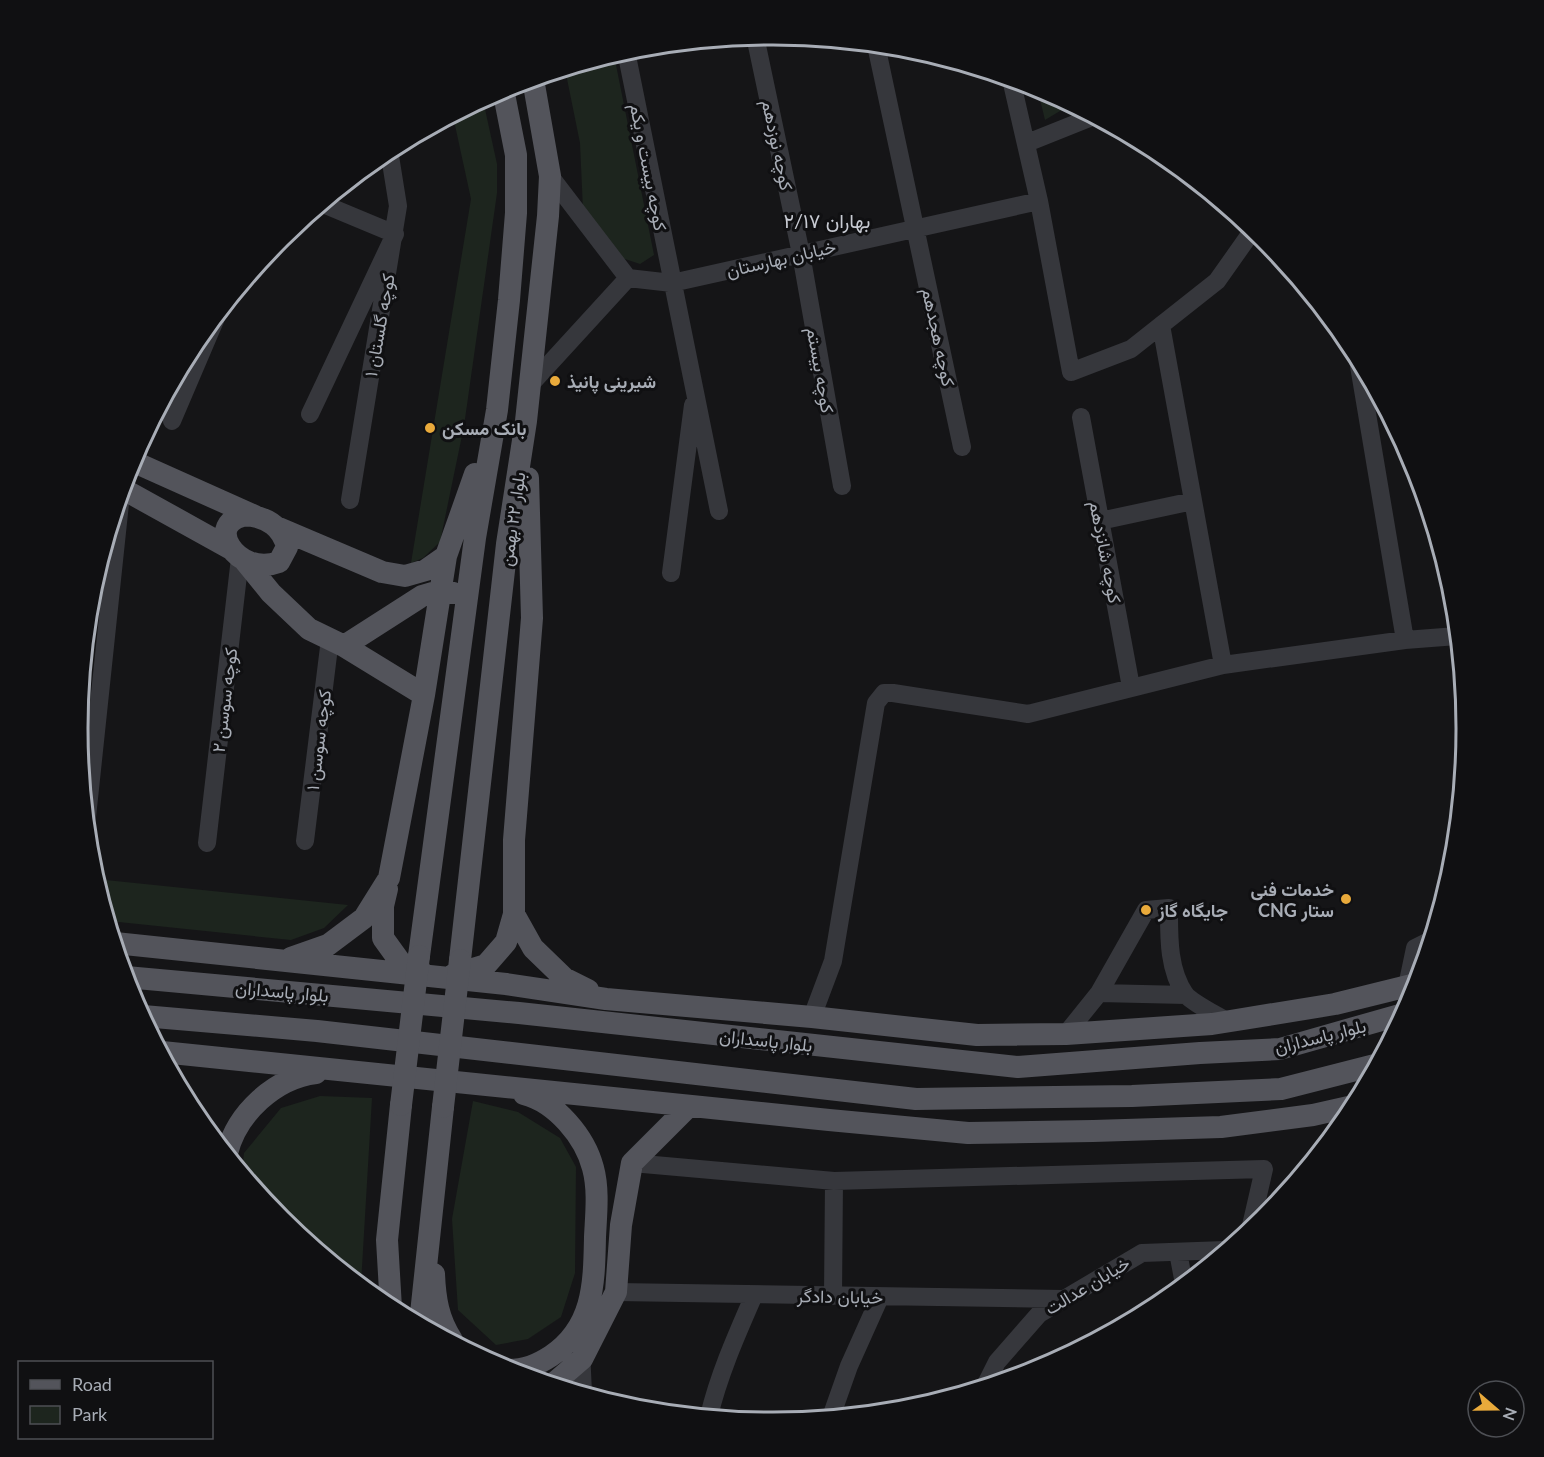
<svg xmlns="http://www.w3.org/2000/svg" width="1544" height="1457" font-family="Lato,Vazirmatn,sans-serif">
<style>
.green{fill:#1d251e}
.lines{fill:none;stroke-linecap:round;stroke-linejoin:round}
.minor{stroke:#36373c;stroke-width:18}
.major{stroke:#53545b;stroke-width:22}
.major-bridge{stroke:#53545b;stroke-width:22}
.poi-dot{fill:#e9aa3b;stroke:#101012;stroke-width:2}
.labels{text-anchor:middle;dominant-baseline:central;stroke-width:6;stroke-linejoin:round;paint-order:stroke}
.street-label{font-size:18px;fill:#a8adb6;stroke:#101012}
.poi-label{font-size:18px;font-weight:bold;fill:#a8adb6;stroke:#101012;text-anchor:start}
.neighbourhood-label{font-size:20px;fill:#c8cbd3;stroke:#101012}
.rim{fill:none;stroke:#a8adb6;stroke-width:3}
</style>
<rect width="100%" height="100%" fill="#151517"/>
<path class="green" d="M614,55L654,255L640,264L622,258L583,210L580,143L565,69Z
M1037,87H1038L1070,105L1045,120Z
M483,100L497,164V193L464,426L440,542L423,558L411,563L471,199L453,116Z
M96,879L348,905L324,928L291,940L109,921Z
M320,1096L372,1098L361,1284L281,1219L242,1171L244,1153L281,1108Z
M473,1101L518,1112L560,1138L576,1167L575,1273L561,1317L528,1339L496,1345L458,1310L452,1219Z"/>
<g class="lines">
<path class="minor" d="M755,36L801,254L842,486
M876,45L962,447
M626,51L719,511
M1011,79L1039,201L1071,372L1131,349L1217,281L1253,230
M1027,143L1092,117
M550,176L628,278
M628,278L672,283L1039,201
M1161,325L1223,665
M1358,360L1405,640
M530,385L628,278
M310,414L395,234L323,204
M1081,417L1131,687
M172,421L216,318
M350,500L398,206L389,150
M1100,521L1193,501
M671,573L693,405
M87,817L121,494
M305,841L330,639
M207,843L240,558
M1407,986L1415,948L1429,941
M1099,993L1186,995
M812,1017L833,961L876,703L884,693H893L1028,714L1223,665L1405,640L1457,636
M1066,1034L1099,993L1146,910L1169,908C1169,936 1168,969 1185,994C1192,1003 1217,1015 1228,1022
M632,1163L834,1181L1264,1169L1250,1230
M1178,1252L1184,1284
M616,1292L1063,1299
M833,1296L834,1181
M581,1350L583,1393
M985,1386L997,1362L1039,1314L1142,1253L1225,1250
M709,1416C719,1374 737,1334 754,1295
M831,1417L849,1366L880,1297"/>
<path class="major" d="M132,461L255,516
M528,478L532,618L514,840V914L533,948L564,978L588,990
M123,489L231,549
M248,515C268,518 282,527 287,547L279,562C237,578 201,521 248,515Z
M276,527L382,572L405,576L426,570L446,556
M245,561L271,593L309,629L344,646L424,695
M344,646L422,596L439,591L453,593
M387,889L383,906V938L401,963L421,971
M115,943L506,984L606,999L812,1017L977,1035L1066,1034L1212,1024L1335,1004L1416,984
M419,956L475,538L497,410L509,300L516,213V155L503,89
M291,958L328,945L364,918L389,878L424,695L446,556L475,474
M460,960L507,544L526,421L548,216L550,176L533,79
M453,975L486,965L506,942L514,914
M126,977L519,1013L1018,1067L1200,1053L1280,1049L1403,1014
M143,1016L317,1031L916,1099L1132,1096L1281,1089L1375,1065
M162,1052L829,1120L968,1133L1093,1131L1221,1127L1313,1115L1353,1106
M227,1153C237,1113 275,1078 316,1073
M434,1274C435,1298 438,1319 452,1340
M391,1308L387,1240L401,1105
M420,1323L443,1107
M508,1370C525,1370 537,1365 551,1356C594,1327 594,1284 595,1237C596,1215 599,1190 593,1168C585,1137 556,1102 524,1094
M553,1384L582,1359L616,1292L621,1225L632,1163L689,1106"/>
<path class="major-bridge" d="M401,1105L419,956
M443,1107L460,960"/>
</g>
<g class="poi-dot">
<circle cx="555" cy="381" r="6"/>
<circle cx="430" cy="428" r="6"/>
<circle cx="1346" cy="899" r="6"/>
<circle cx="1146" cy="910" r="6"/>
</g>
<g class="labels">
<g class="street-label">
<text transform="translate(778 145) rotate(78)">کوچه نوزدهم</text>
<text transform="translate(649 167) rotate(79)">کوچه بیست و یکم</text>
<text transform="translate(781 258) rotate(-13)">خیابان بهارستان</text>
<text transform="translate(379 325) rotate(-80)">کوچه گلستان ۱</text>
<text transform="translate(939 337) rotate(78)">کوچه هجدهم</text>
<text transform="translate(821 370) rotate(80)">کوچه بیستم</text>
<text transform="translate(512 519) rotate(-82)">بلوار ۲۲ بهمن</text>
<text transform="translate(1106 552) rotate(79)">کوچه شانزدهم</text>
<text transform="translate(224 700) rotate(-83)">کوچه سوسن ۲</text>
<text transform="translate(318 740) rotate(-83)">کوچه سوسن ۱</text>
<text transform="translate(282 991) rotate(5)">بلوار پاسداران</text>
<text transform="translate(1320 1036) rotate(-14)">بلوار پاسداران</text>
<text transform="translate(766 1040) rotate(6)">بلوار پاسداران</text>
<text transform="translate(1087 1285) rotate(-31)">خیابان عدالت</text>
<text transform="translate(840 1296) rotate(1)">خیابان دادگر</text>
</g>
<g class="poi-label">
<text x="567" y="381">شیرینی پانیذ</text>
<text x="442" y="428">بانک مسکن</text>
<text x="1334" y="889" text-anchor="end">خدمات فنی‌<tspan x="1334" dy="21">CNG ستار</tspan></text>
<text x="1158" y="910">جایگاه گاز</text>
</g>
<g class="neighbourhood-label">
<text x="827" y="220">۲/۱۷ بهاران</text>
</g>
</g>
<path d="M0 0H1544V1457H0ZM771 45H773A683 683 0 0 1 1456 728V729A683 683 0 0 1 773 1412H771A683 683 0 0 1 88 729V728A683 683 0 0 1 771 45Z" fill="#101012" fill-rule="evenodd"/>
<path class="rim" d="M771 45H773A683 683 0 0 1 1456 728V729A683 683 0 0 1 773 1412H771A683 683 0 0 1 88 729V728A683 683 0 0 1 771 45Z"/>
<rect x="18" y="1361" width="195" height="78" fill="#101012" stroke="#4d4f54" stroke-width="1.5"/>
<rect x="30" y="1380" width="30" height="9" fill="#53545b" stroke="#4d4f54" stroke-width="1.5"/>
<text x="72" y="1391" font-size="18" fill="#a8adb6">Road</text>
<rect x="30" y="1406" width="30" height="18" fill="#1d251e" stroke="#4d4f54" stroke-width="1.5"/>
<text x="72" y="1421" font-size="18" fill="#a8adb6">Park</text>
<g transform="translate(1496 1409) rotate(110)"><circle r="28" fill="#101012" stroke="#4d4f54" stroke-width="1.5"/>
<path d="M0-4.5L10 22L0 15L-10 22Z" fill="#e9aa3b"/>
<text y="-9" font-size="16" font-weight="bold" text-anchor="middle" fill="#a8adb6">N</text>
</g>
</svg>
